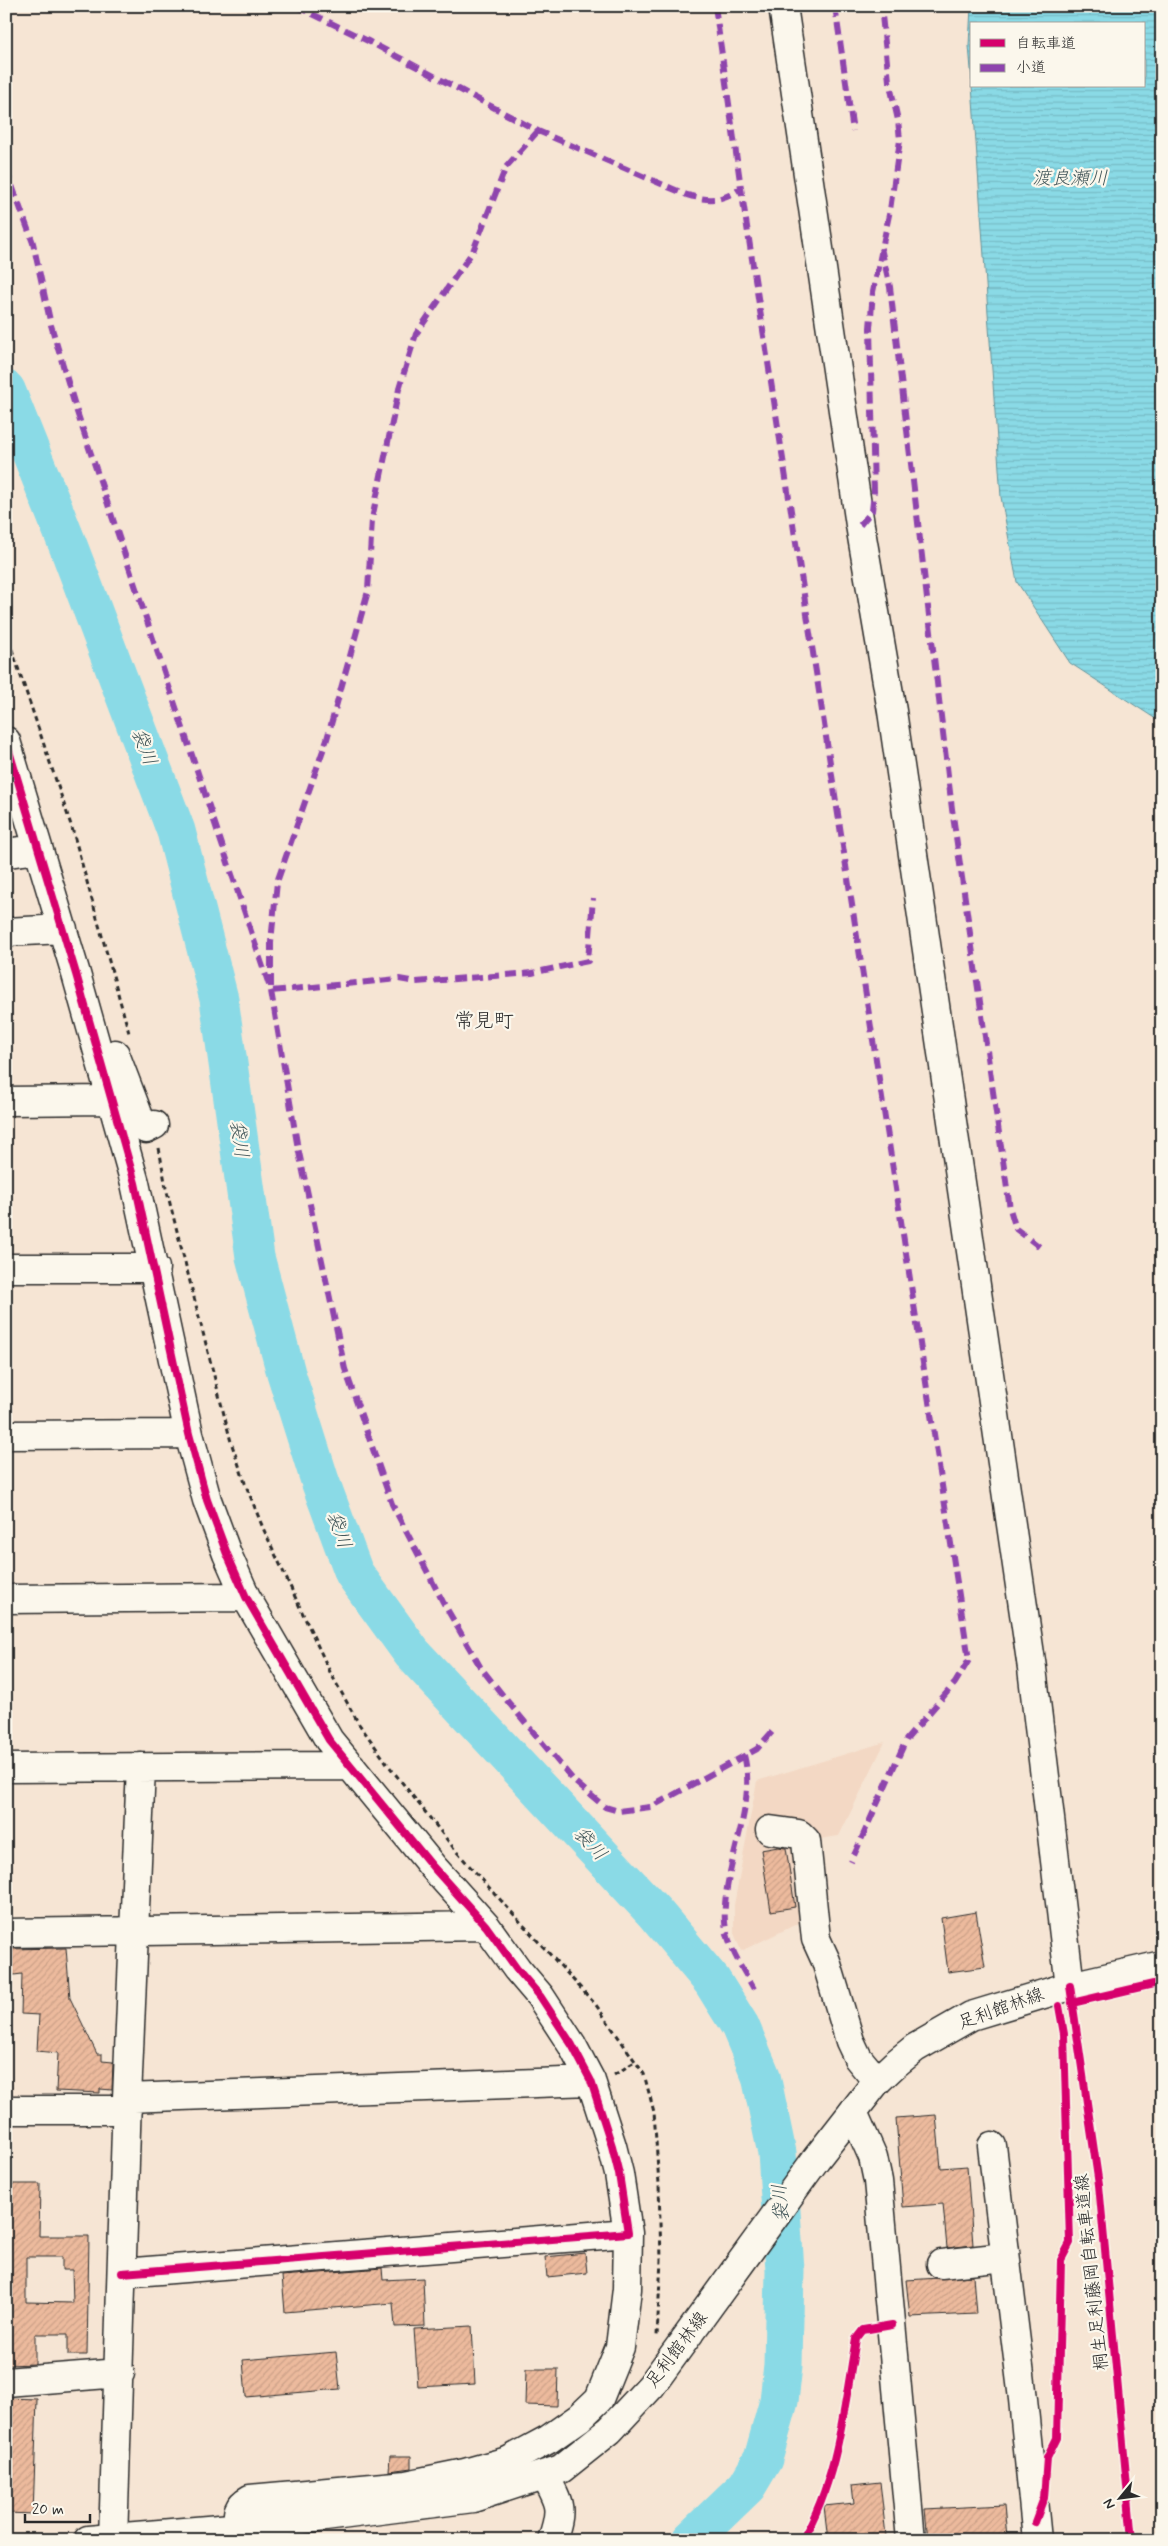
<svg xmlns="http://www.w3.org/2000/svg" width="1168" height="2546" font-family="Mynerve,'Klee One',sans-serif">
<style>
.built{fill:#f3d8c4}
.water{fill:url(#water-rules);stroke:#64949b}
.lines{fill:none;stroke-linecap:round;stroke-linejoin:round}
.river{stroke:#8adae6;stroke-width:39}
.building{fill:url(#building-hatch);stroke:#2b2b2b;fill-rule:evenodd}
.minor-casing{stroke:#2b2b2b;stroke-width:31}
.major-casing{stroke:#2b2b2b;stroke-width:31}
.path{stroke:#2b2b2b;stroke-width:3;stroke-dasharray:5 4;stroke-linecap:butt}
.minor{stroke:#fbf7ec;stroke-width:28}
.major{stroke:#fbf7ec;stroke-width:28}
.quiet{stroke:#8e44ad;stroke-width:6;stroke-dasharray:12 6;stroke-linecap:butt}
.cycleway-casing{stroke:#fbf7ec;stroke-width:11}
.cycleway{stroke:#d6006c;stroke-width:8}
.labels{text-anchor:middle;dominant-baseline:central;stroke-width:4.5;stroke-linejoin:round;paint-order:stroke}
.street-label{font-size:18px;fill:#2b2b2b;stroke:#fbf7ec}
.water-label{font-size:19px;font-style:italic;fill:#43575a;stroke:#fbf7ec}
.quarter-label{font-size:20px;fill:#2b2b2b;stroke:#fbf7ec}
</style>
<defs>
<pattern id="water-rules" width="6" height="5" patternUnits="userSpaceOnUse" patternTransform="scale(1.25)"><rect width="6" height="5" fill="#8adae6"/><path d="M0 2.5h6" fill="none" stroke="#77bbc5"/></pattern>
<pattern id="building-hatch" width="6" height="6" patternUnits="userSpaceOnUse" patternTransform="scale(1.25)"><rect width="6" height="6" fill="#ecba9d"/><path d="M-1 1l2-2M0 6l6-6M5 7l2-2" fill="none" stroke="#cba087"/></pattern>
</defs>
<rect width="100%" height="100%" fill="#f6e5d4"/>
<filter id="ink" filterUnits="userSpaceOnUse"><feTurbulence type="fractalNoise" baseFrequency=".02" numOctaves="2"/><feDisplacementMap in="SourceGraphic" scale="10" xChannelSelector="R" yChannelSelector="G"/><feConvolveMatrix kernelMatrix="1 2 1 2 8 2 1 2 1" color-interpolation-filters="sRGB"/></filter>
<g filter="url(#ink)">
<path class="built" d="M885,1742L839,1836L794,1843L801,1922L741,1951L734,1933V1905L757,1781Z"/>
<path class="water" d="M971,6H1159L1162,11V723L1070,663L1017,582L1001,497L972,86H1144V24H972V81L969,46Z"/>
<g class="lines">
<path class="river" d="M6,390L69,548L176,831L219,999L255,1257L286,1373L320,1481L354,1573L412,1653L654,1912L712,1981L740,2026L761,2076L777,2153L785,2270L783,2365L779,2401L763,2459L747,2486L691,2540"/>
</g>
<path class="building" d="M778,1847L786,1848L795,1907L771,1911L761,1850Z
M976,1912L985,1967L948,1972L941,1918Z
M66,1948L70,1998L97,2054H102V2061L113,2062L112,2090L100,2089V2093L56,2091L58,2053L37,2051L39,2015L21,2014L22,1974L6,1976V1949Z
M936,2115L941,2168L967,2166L973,2245L947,2248L943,2204L903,2207L896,2118Z
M11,2184H40L39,2236H89L87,2355H68V2334H35V2364L6,2365V2192H11ZM26,2257H62V2270H72L73,2303L26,2302Z
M585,2253L587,2273L547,2277L545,2257Z
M382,2268L383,2280L423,2278L425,2326L395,2327L393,2303L285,2312L282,2276Z
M973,2276L976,2314L910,2317L906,2280Z
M472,2326L475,2384L418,2387L414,2329Z
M336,2352L340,2389L246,2397L243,2360Z
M526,2369H558L557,2406L525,2405Z
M6,2398L37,2399L33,2514L6,2513Z
M390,2456H411V2468L389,2471Z
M880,2482L886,2536L828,2540L824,2506L854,2503L852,2485Z
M1004,2505L1007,2538L928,2540L925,2509Z"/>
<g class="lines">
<defs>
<path id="minor" d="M783,6L860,525L892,711L1032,1668L1070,1986
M6,741L76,974L135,1183L189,1434L207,1500L227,1554L246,1597L329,1740L433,1867L486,1926L517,1969L540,1996L572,2045L591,2081L612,2146L619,2174L628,2233L627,2289L620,2347L599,2399L579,2418L549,2439L508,2461L465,2473L406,2485L250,2499C237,2506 237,2513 238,2527
M6,853L38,849
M6,932L63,929
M115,1054L141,1122L146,1129L154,1125
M6,1101L111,1100
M6,1268H155
M6,1435L189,1434
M6,1599L246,1597
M6,1768L351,1766
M770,1830L799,1834L806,1841L816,1939L826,1961L850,2041L858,2058L877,2081
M6,1933L486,1926
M127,2098L591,2081
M6,2110H127
M853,2112L873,2157L878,2181L911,2540
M992,2146L1023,2399L1037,2540
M941,2264L1005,2257
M122,2273L628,2233
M6,2382L120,2373
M544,2475C560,2504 563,2508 552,2540
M113,2540L127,2098L141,1767"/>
<path id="major" d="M88,2540L255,2526L473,2498L561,2469L610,2430L651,2386L816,2159L877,2081L894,2065L915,2048L971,2016L1070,1986L1162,1965"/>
</defs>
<use href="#minor" class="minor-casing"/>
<use href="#major" class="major-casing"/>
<path class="path" d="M6,632L72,828L129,1033
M159,1148L166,1188L231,1442L245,1483L263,1528L330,1672L359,1724L389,1766L456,1851L596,2005L644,2074L654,2112L659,2184L661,2260L657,2336
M614,2075L636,2061"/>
<use href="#minor" class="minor"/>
<use href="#major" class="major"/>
<path class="quiet" d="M296,6L368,41L538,131L687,195C708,201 722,202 741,188
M715,6L741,188L969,1660L955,1683L906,1740L851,1862
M835,6L853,131
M538,131L506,167L473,251L416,334L399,389L372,519L368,591L327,739L277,882L271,942V991L399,979L416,982L532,973L588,961L593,898
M6,169L33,243L51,325L76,409L271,991L297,1143L345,1369L392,1504L443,1602L481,1668L509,1703L575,1782L605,1807L619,1811L651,1807L757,1749L772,1732
M881,248L890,287L952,809L1010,1209L1016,1229L1040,1247
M860,525L872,511L874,492L870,328L873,292L890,210L900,140L898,120L889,81L881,6
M744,1755C758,1808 721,1868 725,1922C727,1946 743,1969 754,1989"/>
<defs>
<path id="cycleway" d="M6,741L76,974L135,1183L189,1434L207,1500L227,1554L246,1597L329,1740L433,1867L486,1926L517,1969L540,1996L572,2045L591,2081L612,2146L619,2174L628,2233L122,2273
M1070,1986L1099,2185L1132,2540
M1072,2003L1162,1982
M1035,2522L1044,2498L1047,2458L1057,2438L1061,2260L1070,2243L1064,2034L1059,2006
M802,2540C838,2479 844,2408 856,2339L863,2330L892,2325"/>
</defs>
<use href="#cycleway" class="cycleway-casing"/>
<use href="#cycleway" class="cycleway"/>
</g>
</g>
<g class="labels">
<g class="street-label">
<text transform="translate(1001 2009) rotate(-20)">足利館林線</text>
<text transform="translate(1092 2272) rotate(-96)">桐生足利藤岡自転車道線</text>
<text transform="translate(677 2350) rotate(-53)">足利館林線</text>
</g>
<g class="water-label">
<text x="1070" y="178">渡良瀬川</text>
<text transform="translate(144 747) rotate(69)">袋川</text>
<text transform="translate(239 1139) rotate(82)">袋川</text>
<text transform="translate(339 1530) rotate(71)">袋川</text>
<text transform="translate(590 1844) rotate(47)">袋川</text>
<text transform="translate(781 2203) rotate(-94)">袋川</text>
</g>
<g class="quarter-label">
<text x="484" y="1021">常見町</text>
</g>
</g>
<rect width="1168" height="2546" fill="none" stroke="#fbf7ec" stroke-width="25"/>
<rect x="12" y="12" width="1143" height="2521" fill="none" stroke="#2b2b2b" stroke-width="2" filter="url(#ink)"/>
<rect x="970" y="22" width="175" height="65" fill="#fbf7ec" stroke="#a8a59f"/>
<rect x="980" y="39" width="25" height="8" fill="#d6006c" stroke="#a8a59f"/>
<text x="1016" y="48" font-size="15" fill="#2b2b2b">自転車道</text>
<rect x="980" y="64" width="25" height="8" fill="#8e44ad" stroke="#a8a59f"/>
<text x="1016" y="72" font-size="15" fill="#2b2b2b">小道</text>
<g transform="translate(1120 2498) rotate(241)" stroke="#fbf7ec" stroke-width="4" paint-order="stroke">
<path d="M0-4L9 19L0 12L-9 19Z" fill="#2b2b2b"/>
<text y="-8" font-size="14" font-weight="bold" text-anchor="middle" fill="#2b2b2b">N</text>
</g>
<path d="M25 2514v8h65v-8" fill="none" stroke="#2b2b2b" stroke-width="2.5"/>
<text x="32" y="2514" font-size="15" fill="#2b2b2b" stroke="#fbf7ec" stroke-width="4" paint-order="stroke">20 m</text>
</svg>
